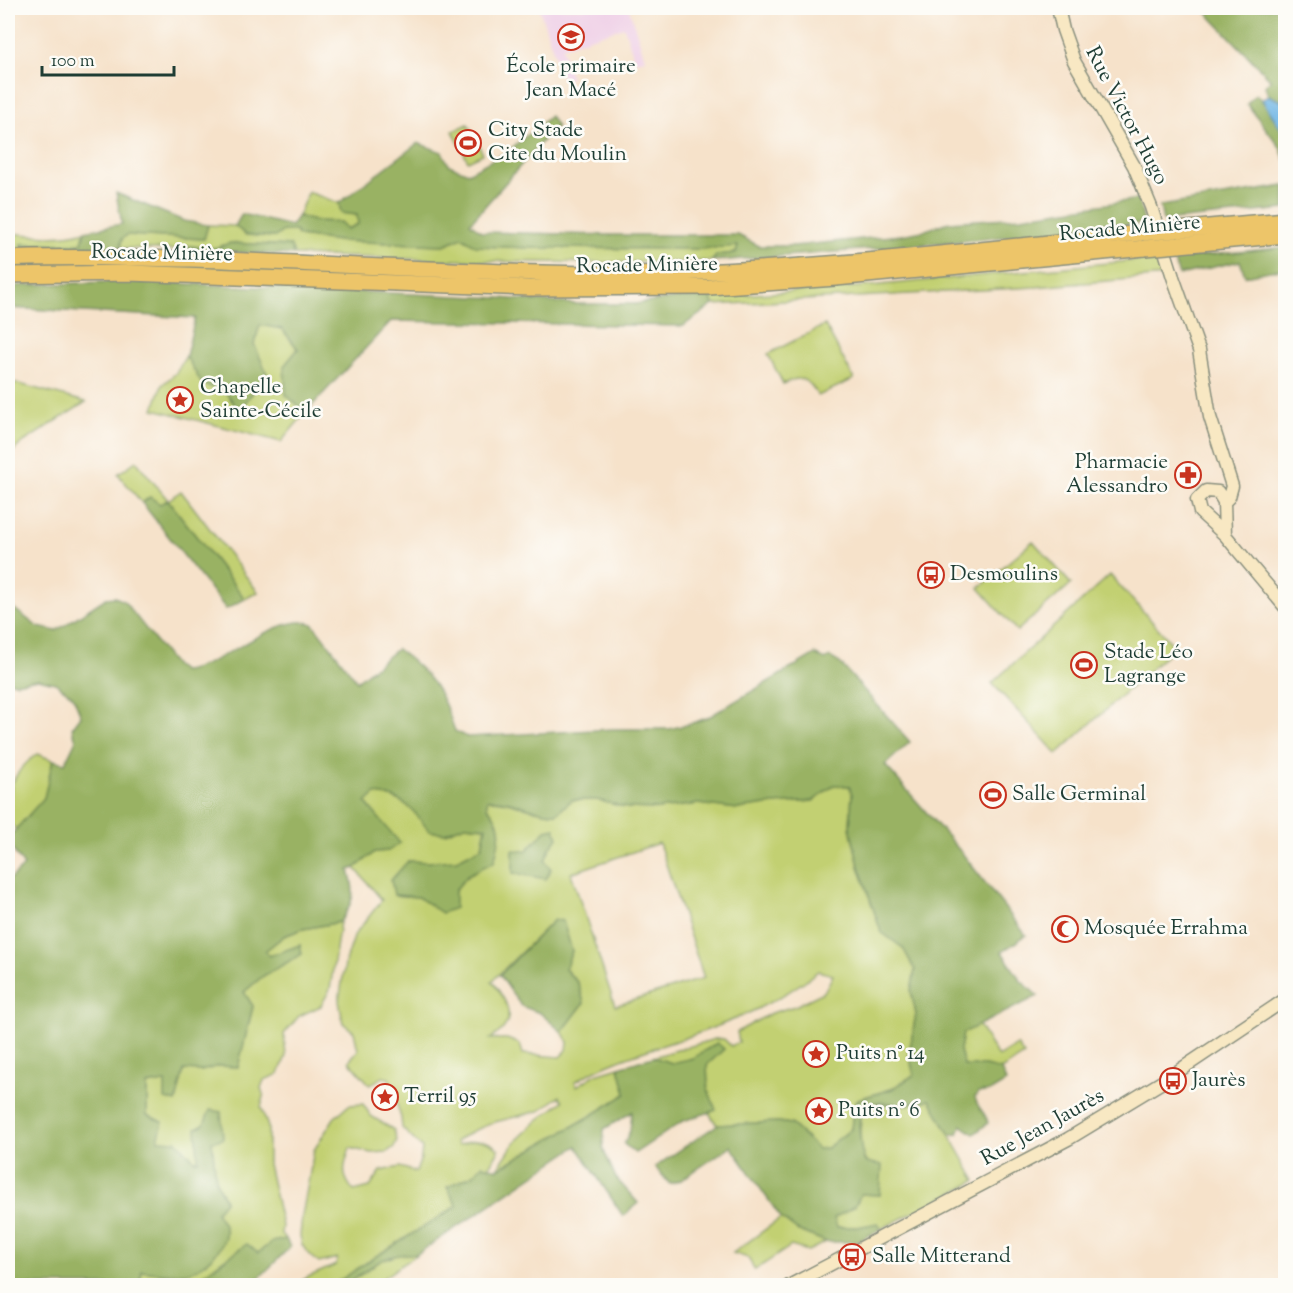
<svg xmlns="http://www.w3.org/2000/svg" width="1293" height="1293" font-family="'Sorts Mill Goudy',serif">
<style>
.built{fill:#efd0e7}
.green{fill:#c2d072;stroke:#708653;stroke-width:1.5;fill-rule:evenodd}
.forest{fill:#99b264;stroke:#5c784c;stroke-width:1.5}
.water{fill:#6eb5e5;stroke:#46798c;stroke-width:1.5}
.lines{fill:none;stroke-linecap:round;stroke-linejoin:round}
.secondary-casing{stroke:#8a907f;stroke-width:15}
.highway-casing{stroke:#8a907f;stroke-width:18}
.secondary{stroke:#f8e8c3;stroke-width:12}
.highway{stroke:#edc569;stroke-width:15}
.highway-bridge-casing{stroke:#8a907f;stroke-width:18;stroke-linecap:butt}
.highway-bridge{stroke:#edc569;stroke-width:15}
.labels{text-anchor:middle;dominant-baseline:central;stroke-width:5;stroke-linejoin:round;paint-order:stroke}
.poi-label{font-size:21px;fill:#1f3d34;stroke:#fdfcf7;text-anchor:start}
.street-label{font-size:21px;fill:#1f3d34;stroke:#fdfcf7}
</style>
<rect width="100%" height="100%" fill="#fdfcf7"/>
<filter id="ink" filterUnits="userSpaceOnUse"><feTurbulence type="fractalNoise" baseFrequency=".0167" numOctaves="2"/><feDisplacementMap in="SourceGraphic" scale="12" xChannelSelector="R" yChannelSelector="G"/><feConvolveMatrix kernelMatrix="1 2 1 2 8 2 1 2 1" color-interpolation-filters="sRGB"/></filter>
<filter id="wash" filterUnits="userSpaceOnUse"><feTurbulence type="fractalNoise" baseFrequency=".008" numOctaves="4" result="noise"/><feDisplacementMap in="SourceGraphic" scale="24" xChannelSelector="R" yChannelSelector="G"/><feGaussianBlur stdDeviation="1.35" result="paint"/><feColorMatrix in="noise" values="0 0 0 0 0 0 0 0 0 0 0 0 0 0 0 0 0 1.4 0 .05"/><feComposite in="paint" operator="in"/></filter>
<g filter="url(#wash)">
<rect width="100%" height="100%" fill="#f6e2ca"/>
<path class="built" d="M539,8H629L645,59L635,61L624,27L562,47L571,78L563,80Z"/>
<path class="green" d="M468,124L483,154L468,161L453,131Z
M308,192L339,203L341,213L357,215L358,224L347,229L340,222L314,221L298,216Z
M208,225L235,226L246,235L275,237L283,231H295L299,236L339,241L444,245L462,237L477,246L534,248L700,249L738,245L736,253L717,255L712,261C573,265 434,260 294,255L290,246L232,243L216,248L187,246L186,250L120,248L122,239L127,235L204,239Z
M85,231L82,243C62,245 42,244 21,244V250L8,251V233C34,235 59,239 85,231Z
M1160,258L1166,276L1036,287L713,305L711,297L870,286Z
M260,325L282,329L298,349L284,366L286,394L306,412L281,442L154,409L162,385L176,373L186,356L202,383L225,391L239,410L267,374L254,344Z
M825,325L854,379L818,396C809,379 801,374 783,384L768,354Z
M8,381L86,402L22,443L8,456Z
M136,461L168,500L181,491L258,592L245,599L168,500L160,504L150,497L142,503L118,474Z
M1033,541L1071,584L1017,631L979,588Z
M1110,575L1175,647L1057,754L992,683Z
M37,754L53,760L44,798L16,829L8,822C8,790 10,774 37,754Z
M834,785L849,786L852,794L850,827L859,866L881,931L903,948L915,970L911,991L916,1014L909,1054L914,1075L891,1089L858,1099L854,1104L851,1129L827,1148L818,1149L791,1124L778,1122L717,1125L709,1113L715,1110L708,1089L707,1065L724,1049L717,1043L693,1058L672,1063L653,1057L715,1039H724L731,1046L739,1042L737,1032L771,1013L795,1006L824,992L833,975L818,971C779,1003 729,1023 682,1039C643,1052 609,1060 575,1082L577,1086L596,1074L619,1067L626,1094L589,1117L497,1169L515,1142L538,1120L563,1101L560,1096L539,1111L495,1122L473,1131L456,1141L458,1145C473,1140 487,1137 499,1150L489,1167L482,1165L473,1175L447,1187L458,1206L378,1255L333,1285L294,1286L308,1277L336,1265L337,1258L319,1263L310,1256L302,1245L300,1236L302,1216L314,1150L334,1118L349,1105L363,1104L371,1116L394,1130L397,1140L394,1147L387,1152L371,1153L350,1148C344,1166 340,1175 354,1191L370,1187L381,1171L400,1167L416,1172L421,1158L422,1148L402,1128L401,1118L389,1078L382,1077L370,1085L349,1061L358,1050L354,1032L343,1023L339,1001L345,964L355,934L382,900L355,868L375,852L388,851L380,821L366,802L375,794C403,796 413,809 429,831L445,833L465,825L486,827L482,847L457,860L428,862L408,861L394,895L418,897L442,913C459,882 462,877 494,861C500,839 505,825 487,807V800C513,799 530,813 557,813L572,800H597L628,808L658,809L698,804L738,809L774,804L813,801ZM659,843L704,978L615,1006L571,873ZM554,920L572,951L565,969L578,983L584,1003L562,1032L568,1042L567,1050L560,1057L523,1054L520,1044L507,1039H490C494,1036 499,1033 502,1030C517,1014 502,995 492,981Z
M340,922L330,989L321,1006L299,1016L284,1034L286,1056L279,1074L264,1080L261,1088L264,1097L261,1107L268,1127V1164L282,1226L281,1234L286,1239L272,1242L258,1253L225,1258L204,1274L197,1285L139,1286L142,1271L168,1274L225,1233V1227L216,1212L225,1201L216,1181L212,1141L221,1112L198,1160H194L177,1142L158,1140L147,1115V1085L165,1082L184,1070L201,1071L219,1066L238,1067L253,1007L244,992L263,976L301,954L300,945L269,957L265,951L284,936L303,929Z
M978,1024L998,1057L1017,1045L1024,1055L1001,1070L985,1066L964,1067L960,1050L963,1032Z
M930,1100L976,1181L881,1229L878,1223L858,1227H837L833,1218L855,1206L861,1194L880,1195L861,1151L860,1131L862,1111L864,1107L871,1104L905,1105Z
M781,1218L797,1230L826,1242L808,1251L791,1246L755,1270L748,1258L733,1253Z
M401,1254H417L373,1285L345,1286L380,1261Z"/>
<path class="forest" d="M1202,8H1285V103L1268,95L1265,86L1271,80Z
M1256,94L1270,109L1285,134V160L1280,147L1247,104Z
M550,116L557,127L552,130L470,223L482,232L606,235H738L759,246H793L901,235L923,231L949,222L1021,217L1139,199L1144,223C1000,238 857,252 712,261L717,255L736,253L738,246L700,249L534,248L476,246L462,237L444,245L339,241L299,236L295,231H283L275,237L246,235L235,226L242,214L291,226L298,216L314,221L340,222L347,229L358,224L357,215L341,213L339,203L418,143L442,152L449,165L468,173L507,152Z
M1285,186V209L1163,221L1160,206Z
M116,193L184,221L208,225L204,239L127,235L122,239L120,248L21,250V244C42,243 62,245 82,243L85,231L122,224Z
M230,243L291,246L294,255L186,250L187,246L215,248Z
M1285,247V268L1245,276L1240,261L1179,275L1173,259Z
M128,281L499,298L577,304H635L678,298L711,297L713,305L683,326L391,321L306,412L286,395L284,366L298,349L282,329L260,325L254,344L267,374L239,411L225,391L202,384L186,356L195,318L8,308V286Z
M150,497L160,504L168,500L245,599L226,609L142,503Z
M115,597L124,601L175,666L182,671C216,670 280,610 313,624L357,681L397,649C431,674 442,691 455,731L467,737L613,729H669L686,725L707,718L815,654L825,660L830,657L840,663L910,742L885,765L962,853L1026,935L1002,952L1021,981L1038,996L963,1033L960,1050L964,1066H985L1001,1070L1006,1082L991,1091L978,1093L975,1097C977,1109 986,1112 988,1123L974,1134L961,1125L958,1134L950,1135L930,1100C922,1101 914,1103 906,1104C895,1106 874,1098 864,1107C855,1115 861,1152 865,1162L882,1165L880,1195L861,1194L855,1206L834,1218L837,1227H858L878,1223L881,1229L857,1242H826L797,1230L781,1218L731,1146L681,1180L670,1184L655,1167L717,1125L778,1122L791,1124L818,1149L827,1148L851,1129L854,1104L859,1099L892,1089L914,1075L909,1054L916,1014L911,991L915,970L903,948L881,932L859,866L850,827L852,794L849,786L834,785L813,801L774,804L738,809L698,804L658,809L628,808L597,800H572L557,813C529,813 514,798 487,800V807C505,825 500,839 494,862L469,874L455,890V908L442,913L418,897L394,895L391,880L408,861L428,862L457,860L482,847L486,827L465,825L445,833L429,831C413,809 403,796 375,794L366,803L400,843L388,851L375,852L355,868L349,870C356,894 354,901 340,922L303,929L284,936L265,951L269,956L300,945L302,954L263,976L244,992L253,1006L238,1067L219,1066L201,1071L184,1070L176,1102L165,1099V1082L147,1085V1115L163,1122L158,1140L177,1141L194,1160H198L196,1128L204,1124L210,1110L221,1112L223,1139L212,1141L216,1181L225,1201L216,1212C219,1217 224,1223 225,1228C229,1247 201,1271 184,1273C170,1275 156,1273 142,1271L139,1285H8V881L24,866L8,843V838L44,798L53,760L65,763L76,740L72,728L81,716L73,696L55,683L38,679L15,683L8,681V604L38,627L56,631L106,598Z
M555,828L558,837L550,848L545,861L551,869L546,879L513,873V850L526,851L546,830Z
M554,920L563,921L572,951L565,969L578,983L584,1003L562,1032L540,1013L521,1006L500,975Z
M717,1043L724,1049L707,1065L708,1089L716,1110L683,1121L635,1153L624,1144L630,1131L632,1112L604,1129L603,1149L616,1178L638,1203L623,1216L577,1146L417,1254C403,1254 391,1255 379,1262C363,1270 352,1286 333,1285L378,1255L457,1206L447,1187L473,1175L482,1165L498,1169L589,1117L626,1094L619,1067L653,1057L672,1063L693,1058Z
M286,1239L290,1247L252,1285H197L204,1274L247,1244L258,1253L272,1242Z"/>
<path class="water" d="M1268,95L1285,103V135L1262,100Z"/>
</g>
<g filter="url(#ink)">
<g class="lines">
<defs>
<path id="secondary" d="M1058,8L1063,30L1074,61L1134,166L1151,207L1173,277L1199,350L1210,417L1232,486L1229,497L1224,502
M1225,535L1224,502L1218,492L1206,491L1197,500L1200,512L1225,535L1286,608
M789,1286L1068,1139L1162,1082L1286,999"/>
<path id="highway" d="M1176,230L1286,220
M1179,245L1286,235
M8,259C68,256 129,258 190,259C327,263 463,273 600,274C781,274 961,252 1141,233
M8,275L129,273L530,288L709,287L836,278L1145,248"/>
</defs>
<use href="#secondary" class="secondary-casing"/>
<use href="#highway" class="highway-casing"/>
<use href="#secondary" class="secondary"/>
<use href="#highway" class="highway"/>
<defs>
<path id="highway-bridge" d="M1141,233L1176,230
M1145,248L1179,245"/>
</defs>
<use href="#highway-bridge" class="highway-bridge-casing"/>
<use href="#highway-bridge" class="highway-bridge"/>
</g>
</g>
<defs>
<symbol id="school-ring" viewBox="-11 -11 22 22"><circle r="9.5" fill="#fdfcf7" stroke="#c8321e" stroke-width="1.5"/><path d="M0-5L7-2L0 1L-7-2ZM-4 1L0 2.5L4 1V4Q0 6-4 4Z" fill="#c8321e"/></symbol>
<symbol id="stadium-ring" viewBox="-11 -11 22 22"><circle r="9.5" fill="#fdfcf7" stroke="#c8321e" stroke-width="1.5"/><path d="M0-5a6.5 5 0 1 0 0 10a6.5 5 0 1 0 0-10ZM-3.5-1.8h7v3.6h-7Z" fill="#c8321e"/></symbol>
<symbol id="sight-ring" viewBox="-11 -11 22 22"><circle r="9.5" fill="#fdfcf7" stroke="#c8321e" stroke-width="1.5"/><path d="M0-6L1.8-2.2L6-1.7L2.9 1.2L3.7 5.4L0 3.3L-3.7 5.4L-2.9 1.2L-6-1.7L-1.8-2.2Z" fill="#c8321e"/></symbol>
<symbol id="pharmacy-ring" viewBox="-11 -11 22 22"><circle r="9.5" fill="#fdfcf7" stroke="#c8321e" stroke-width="1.5"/><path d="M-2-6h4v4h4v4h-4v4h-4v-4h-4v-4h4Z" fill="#c8321e"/></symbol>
<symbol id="bus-ring" viewBox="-11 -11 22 22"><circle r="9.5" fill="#fdfcf7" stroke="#c8321e" stroke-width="1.5"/><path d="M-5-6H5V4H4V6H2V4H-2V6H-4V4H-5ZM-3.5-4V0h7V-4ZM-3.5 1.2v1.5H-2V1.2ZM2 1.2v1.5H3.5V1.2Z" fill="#c8321e"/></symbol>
<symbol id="mosque-ring" viewBox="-11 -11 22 22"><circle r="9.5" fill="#fdfcf7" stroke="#c8321e" stroke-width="1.5"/><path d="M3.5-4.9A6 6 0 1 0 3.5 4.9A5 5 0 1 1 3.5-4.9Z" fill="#c8321e"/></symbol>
</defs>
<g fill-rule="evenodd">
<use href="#school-ring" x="556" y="22" width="30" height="30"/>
<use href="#stadium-ring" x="453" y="128" width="30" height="30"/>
<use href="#sight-ring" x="165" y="385" width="30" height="30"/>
<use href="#pharmacy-ring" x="1173" y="460" width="30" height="30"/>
<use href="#bus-ring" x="916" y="560" width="30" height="30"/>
<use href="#stadium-ring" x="1069" y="650" width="30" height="30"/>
<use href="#stadium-ring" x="978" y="780" width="30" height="30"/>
<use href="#mosque-ring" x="1050" y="914" width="30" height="30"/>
<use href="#sight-ring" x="801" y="1039" width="30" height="30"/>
<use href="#bus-ring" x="1158" y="1066" width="30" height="30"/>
<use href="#sight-ring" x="370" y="1082" width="30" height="30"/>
<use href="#sight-ring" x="804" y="1096" width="30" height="30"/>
<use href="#bus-ring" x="837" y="1242" width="30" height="30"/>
</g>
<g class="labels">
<g class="poi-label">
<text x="571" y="67" text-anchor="middle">École primaire<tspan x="571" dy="24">Jean Macé</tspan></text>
<text x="488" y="131">City Stade<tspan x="488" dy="24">Cite du Moulin</tspan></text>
<text x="200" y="388">Chapelle<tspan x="200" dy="24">Sainte-Cécile</tspan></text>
<text x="1168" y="463" text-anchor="end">Pharmacie<tspan x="1168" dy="24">Alessandro</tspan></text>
<text x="950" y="575">Desmoulins</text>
<text x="1104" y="653">Stade Léo<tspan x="1104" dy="24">Lagrange</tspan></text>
<text x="1012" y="795">Salle Germinal</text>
<text x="1084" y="929">Mosquée Errahma</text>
<text x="836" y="1054">Puits n° 14</text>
<text x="1192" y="1081">Jaurès</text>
<text x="404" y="1097">Terril 95</text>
<text x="838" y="1111">Puits n° 6</text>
<text x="872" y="1257">Salle Mitterand</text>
</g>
<g class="street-label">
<text transform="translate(1126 116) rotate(62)">Rue Victor Hugo</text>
<text transform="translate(1130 229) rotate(-5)">Rocade Minière</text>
<text transform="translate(162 254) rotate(1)">Rocade Minière</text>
<text transform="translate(647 266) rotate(-1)">Rocade Minière</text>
<text transform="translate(1043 1128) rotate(-29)">Rue Jean Jaurès</text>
</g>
</g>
<rect width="1293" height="1293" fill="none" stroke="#fdfcf7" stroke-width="30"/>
<path d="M42 66v9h132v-9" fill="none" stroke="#1f3d34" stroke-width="3"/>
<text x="51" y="66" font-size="18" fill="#1f3d34" stroke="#fdfcf7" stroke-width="4.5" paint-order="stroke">100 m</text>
</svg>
